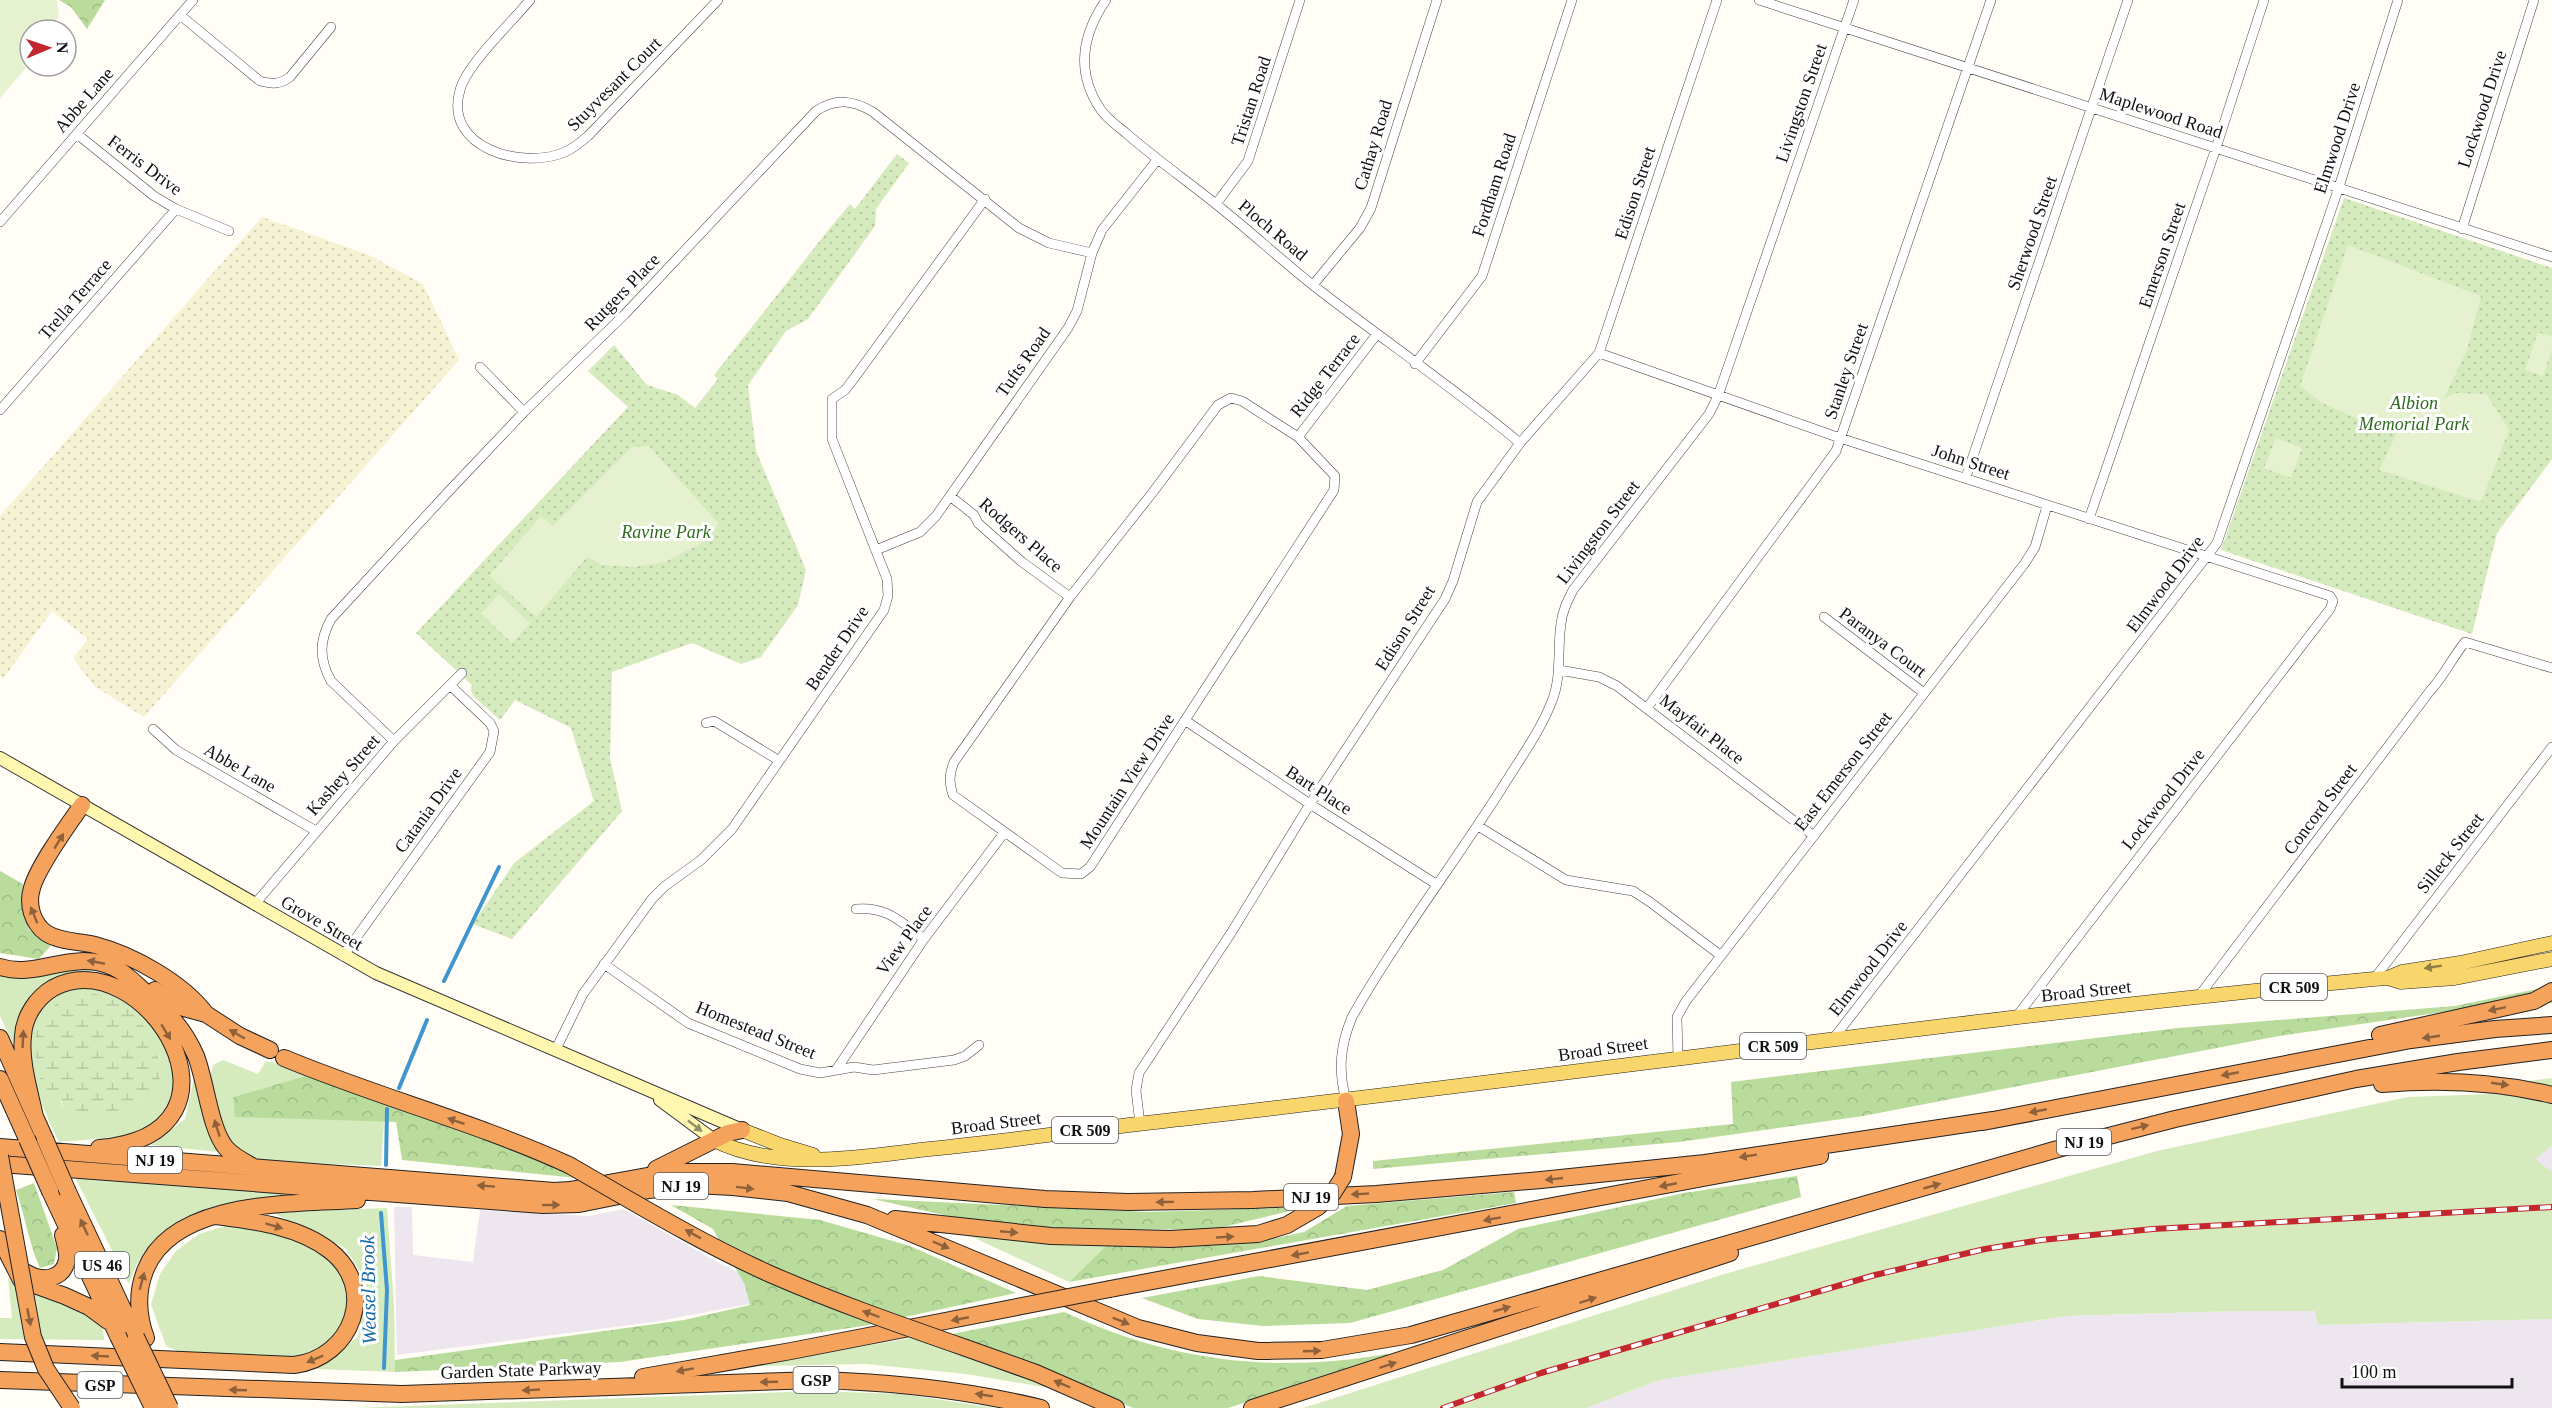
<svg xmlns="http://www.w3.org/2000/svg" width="2552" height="1408" font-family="'Times New Roman',serif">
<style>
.industrial{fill:#eee6ef}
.farmland{fill:url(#farmland-dots)}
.grass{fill:#d5ebbd;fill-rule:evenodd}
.forest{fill:url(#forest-crowns)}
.wetland{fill:url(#wetland-marsh)}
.park{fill:url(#park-dots)}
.pitch{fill:#e6f2cf}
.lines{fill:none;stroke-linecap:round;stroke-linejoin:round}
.stream{stroke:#3f96cf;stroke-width:4}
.street-casing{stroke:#444;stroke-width:10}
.secondary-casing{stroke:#333;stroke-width:14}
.primary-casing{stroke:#222;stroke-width:15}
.highway-casing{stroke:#222;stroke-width:18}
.street{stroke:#fff;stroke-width:9}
.secondary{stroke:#fff6b0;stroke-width:12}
.primary{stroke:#f9d66b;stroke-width:14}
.highway{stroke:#f5a25d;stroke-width:16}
.rail-casing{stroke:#c4262e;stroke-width:6}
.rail{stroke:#fff;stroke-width:4;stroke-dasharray:11;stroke-linecap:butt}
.highway-bridge-casing{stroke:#222;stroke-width:18;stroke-linecap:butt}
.highway-bridge{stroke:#f5a25d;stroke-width:16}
.oneway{fill:#8e613b}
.oneway2{fill:#917d42}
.oneway3{fill:#948f68}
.labels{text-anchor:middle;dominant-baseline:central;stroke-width:6;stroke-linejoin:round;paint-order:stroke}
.shield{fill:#fff;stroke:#585858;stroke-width:1.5}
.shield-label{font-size:16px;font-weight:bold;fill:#111}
.street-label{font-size:18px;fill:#111;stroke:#fff}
.park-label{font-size:18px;font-style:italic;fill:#2f6b1f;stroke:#fff}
.water-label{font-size:20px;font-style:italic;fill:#1768a6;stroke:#fff}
</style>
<defs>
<pattern id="farmland-dots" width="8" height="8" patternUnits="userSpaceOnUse" patternTransform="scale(1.5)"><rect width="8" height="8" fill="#f6f3d4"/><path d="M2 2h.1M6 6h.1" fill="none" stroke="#d2cfb5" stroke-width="1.8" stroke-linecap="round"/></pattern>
<pattern id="forest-crowns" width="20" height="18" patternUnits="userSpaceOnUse" patternTransform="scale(1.5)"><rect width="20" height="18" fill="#b9dc9c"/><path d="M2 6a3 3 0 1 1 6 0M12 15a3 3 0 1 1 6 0" fill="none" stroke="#9ebc85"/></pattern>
<pattern id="wetland-marsh" width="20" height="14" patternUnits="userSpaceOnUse" patternTransform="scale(1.5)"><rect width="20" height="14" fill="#d5ebbd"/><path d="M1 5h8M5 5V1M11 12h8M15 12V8" fill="none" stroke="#b6c8a1"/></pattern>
<pattern id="park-dots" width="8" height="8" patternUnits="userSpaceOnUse" patternTransform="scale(1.5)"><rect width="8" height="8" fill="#d5ebbd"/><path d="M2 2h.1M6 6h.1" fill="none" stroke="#b6c8a1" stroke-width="1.8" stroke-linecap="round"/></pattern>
</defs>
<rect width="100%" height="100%" fill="#fffdf5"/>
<path class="industrial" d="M2552,1146V1172L2534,1159Z
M394,1207H412L413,1255L473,1262L480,1210L589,1216L624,1209L710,1258L787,1297L654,1322L397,1355Z
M2240,1311H2316L2318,1325L2552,1319V1408H1586L1659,1380L2066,1316Z"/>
<path class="farmland" d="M262,217L369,255L423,284L459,360L144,717L94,686L73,658L88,639L52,611L3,679L0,677V516Z"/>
<path class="grass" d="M92,968L91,973L70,975L51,982L17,1022L13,1043L0,1016V973Z
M88,987C99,991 113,994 122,1000C166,1025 197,1091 149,1128C137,1138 77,1140 59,1142C39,1102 8,1031 53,997C61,991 77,990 88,987ZM40,1023L146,1030L159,1056L153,1093L142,1103L62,1106L59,1093L35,1039Z
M223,1060L258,1074L266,1061L283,1065L305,1076L233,1097L384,1121L381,1166L258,1161L243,1156L224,1136L210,1077L213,1065Z
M196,1069L219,1152L151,1145L185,1119Z
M2552,1078V1146L2535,1159L2552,1172V1319L2318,1325L2315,1311H2240L2066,1316L1659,1380L1586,1408H1303L1721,1275L2157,1151L2408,1097L2489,1094L2491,1086Z
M75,1177L317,1195C241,1201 157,1198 129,1284Z
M387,1208L394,1305L395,1372L316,1369L358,1337L367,1282L345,1248L271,1212Z
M232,1224C281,1232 358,1246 346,1313C343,1327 338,1343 324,1352C300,1365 213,1354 182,1353L166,1346L151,1304L160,1274L176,1251L199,1234Z
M966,1234L1107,1245L1069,1282Z
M8,1278L102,1320L104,1340L0,1339V1318H12Z
M916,1337L1045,1383L1044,1387L966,1374L866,1364L760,1366V1364Z
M815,1391L902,1394L995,1408H355Z"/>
<path class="forest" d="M59,0H105L87,29L71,7Z
M0,871L23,884L22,904L29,930L53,943L39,959L0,953Z
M2552,986V1003L2491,1005L2279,1036L1863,1116L1679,1142L1373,1169V1161L1733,1124L1731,1082L2178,1028L2455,1006Z
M305,1076L538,1154L577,1178L402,1160L396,1122L235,1117L233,1097Z
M1797,1176L1801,1197L1350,1323L1263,1326L1198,1319L1142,1298L1259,1276L1367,1290L1443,1270L1518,1229L1684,1193Z
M34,1183L57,1248L54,1264L40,1268C29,1244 25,1216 16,1190Z
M1514,1192L1516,1203L1069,1282L1107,1245L1258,1242L1304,1232L1347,1206Z
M873,1199L1148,1212L1306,1207L1215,1229L1085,1230L975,1222Z
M671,1205L820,1220L910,1246L1016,1293L863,1326L620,1362L395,1372V1360L684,1320L750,1305L745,1285L713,1229Z
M1064,1312C1170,1361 1271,1374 1387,1354V1357L1228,1408H1133L1043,1369L952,1334Z"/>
<path class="wetland" d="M89,993C104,995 124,1003 134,1014C155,1037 176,1081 143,1102C130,1111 114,1111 99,1113C86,1115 74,1120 64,1110L59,1093L43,1095C40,1079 36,1063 35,1048C33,1016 60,994 89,993Z"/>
<path class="park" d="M897,154L909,163L876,209L875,226L808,319L786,331L748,385L756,451L806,570L798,605L761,657L741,664L692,643L612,672L610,758L622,811L512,939L473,924L514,863L594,801L571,728L515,700L500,720L473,696L471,690L472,685L416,633L628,407L588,371L614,345L647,385L678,395L695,408L718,379L714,375L830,228L850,204L855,209Z
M2344,198L2552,268V459L2497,533L2472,634L2221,550Z"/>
<path class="pitch" d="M0,0H57L59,17L49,30H30V56L23,65L26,68L0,98Z
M2348,245L2481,296L2467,350L2444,398L2439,402L2454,393L2486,394L2509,430L2481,502L2379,470L2400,427L2372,425L2322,403L2300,386Z
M2538,332L2552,337V348L2543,376L2525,370Z
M2276,438L2302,448L2291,478L2264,468Z
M649,446L719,524L704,542L665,562L634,567L602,565L587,557L536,617L489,576L541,516L553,526L632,447Z
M499,594L530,623L512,643L481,614Z"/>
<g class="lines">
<path class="stream" d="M444,981L499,867
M399,1088L427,1020
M386,1165L387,1109
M381,1213L387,1290L384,1368"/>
<defs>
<path id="street" d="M530,0C512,22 467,64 460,90C443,149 523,170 565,152C574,148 581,142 588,136L718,0
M1106,0C1082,35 1075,72 1101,110C1107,119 1119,127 1127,134C1156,159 1187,181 1217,205C1250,231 1281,260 1314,286C1382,339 1454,388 1520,443
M1759,0L2552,257
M180,15L260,81C272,84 279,85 290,77L331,27
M77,134L154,196L176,209L229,231
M1216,204L1248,161L1300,0
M0,222L193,0
M2462,229L2534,0
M1313,285L1360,228L1371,208L1437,0
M1599,353L1840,438L2330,596L2333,601L2330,609L2017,1016
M1415,364L1482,276L1572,0
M480,367L524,412
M1231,398L1242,401L1298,437L1335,476L1334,490L1090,867L1081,874L1062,873L953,795C949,782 949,775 954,762L1070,597L1153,492L1218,405Z
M0,410L176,209
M1298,437L1377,334
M1966,477L2128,0
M950,496L974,515L978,523L1022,562L1070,597
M2089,519L2216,148L2264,0
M876,550L920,532L936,516L1068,328L1077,311L1092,253L1102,230L1157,160
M1824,617L1924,693
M1559,670L1599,677L1617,686L1814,836
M1647,708L1836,451L1991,0
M1186,721L1310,804L1436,884
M706,723L714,721L778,760
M153,729L176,750L316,831
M394,741L331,681C319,659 319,641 331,619L449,491L524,412L625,314L816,111C836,98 853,100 873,112L1019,228L1049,243L1092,253
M1478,826L1566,880L1633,891L1650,902L1720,955
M254,905L394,741L462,673
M856,909C887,906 901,922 924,939
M343,956L490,752L494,731L490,723L450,685
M604,964L688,1023L800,1069L820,1073L854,1067L873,1070L954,1060L965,1056L979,1045
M2374,979L2552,747
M2199,996L2430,691C2444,676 2452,658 2465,642L2552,668
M1833,1039L2217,543L2338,190L2398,0
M555,1051L583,994L652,899L665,886L701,860L732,829L884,610L888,596L887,579L832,439V399L845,390L855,377L985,199
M1678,1058L1677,1017L1686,1001L2025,563L2035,547L2047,506
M836,1070L924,939L1004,833
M1346,1101C1338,1070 1340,1046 1352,1017C1397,938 1453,865 1502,788C1519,760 1540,732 1552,701C1562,676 1557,650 1561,624C1562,612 1567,602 1573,590L1709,414L1718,396L1854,0
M1140,1124L1136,1090L1139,1073L1231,933L1310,804L1445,599L1453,581L1477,502L1520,443L1599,353L1717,0"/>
<path id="secondary" d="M0,758L376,973L742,1130
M660,1100L714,1140"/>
<path id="primary" d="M2388,978L2402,972L2460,963L2552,943
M742,1130L780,1145L813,1155
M714,1140C778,1172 861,1157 929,1149C1002,1142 1074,1131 1146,1123C1556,1077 1964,1018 2374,979L2388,978L2401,982L2455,978L2552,959"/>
<path id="highway" d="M82,805C68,825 38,866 32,888C27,904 32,923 46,933C60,942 79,941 95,945C133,955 183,983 206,1014
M0,967C39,979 70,949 113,967C125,972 135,983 145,992C167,1010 185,1030 196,1056C206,1082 210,1129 226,1148C233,1156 243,1161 252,1166
M155,990L184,1008L206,1014L240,1036L270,1050
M2380,1035L2534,1001L2552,991
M0,1038L45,1139
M284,1058C378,1097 477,1123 569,1165
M0,1079L27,1139
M2382,1084C2441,1079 2495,1081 2552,1095
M35,1117C30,1092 20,1062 23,1036C24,1017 36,998 53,988C144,939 265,1134 99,1148
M1983,1122L2411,1040L2495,1029L2552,1025
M0,1147L554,1191L570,1190L669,1172H732L1045,1199L1128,1202L1253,1200L1376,1194L1541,1180L1705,1163L1993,1120
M0,1164L543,1205L579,1204L649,1190L694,1185L733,1187L788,1193L867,1215L1138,1328L1197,1343L1258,1351L1322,1350L1411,1335L2054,1150L2175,1119L2356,1079L2458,1062L2552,1050
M656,1169L728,1133L742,1130
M1343,1177L1351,1134L1346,1101
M50,1191L118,1336
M68,1192L136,1337
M895,1219L1051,1236L1170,1239L1258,1234L1287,1225L1318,1207
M0,1239L21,1280L65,1296L89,1307L108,1321
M27,1273C42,1282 63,1280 67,1260C68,1252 65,1243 63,1235
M1110,1289L1820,1156
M146,1338C138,1316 136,1294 145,1271C172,1199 294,1204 357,1200
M966,1348L1036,1373L1116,1408
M0,1352L294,1365C352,1358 379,1288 329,1250C298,1226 254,1221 216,1216
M643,1377L791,1351L1017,1307
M0,1380L402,1394L816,1380C893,1382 967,1390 1041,1408
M1252,1408L1730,1253"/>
</defs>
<use href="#street" class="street-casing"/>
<use href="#secondary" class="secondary-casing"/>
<use href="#primary" class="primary-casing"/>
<use href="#highway" class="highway-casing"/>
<use href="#street" class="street"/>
<use href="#secondary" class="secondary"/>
<use href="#primary" class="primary"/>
<use href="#highway" class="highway"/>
<defs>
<path id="rail" d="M1443,1408L1541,1373L1875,1275L1985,1249L2041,1240L2153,1229L2552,1207"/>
</defs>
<use href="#rail" class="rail-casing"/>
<use href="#rail" class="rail"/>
<defs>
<path id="highway-bridge" d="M27,1139L50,1191
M45,1139L68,1192
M0,1156L33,1337L46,1369L72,1408
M569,1165C635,1203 701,1243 770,1274C834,1302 900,1325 966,1348
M1318,1207L1333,1193L1343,1177
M1017,1307L1110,1289
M118,1336L153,1408
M136,1337L170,1408"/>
</defs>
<use href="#highway-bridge" class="highway-bridge-casing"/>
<use href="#highway-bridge" class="highway-bridge"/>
</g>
<defs><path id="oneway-solid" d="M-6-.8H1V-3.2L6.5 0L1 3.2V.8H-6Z" transform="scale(1.5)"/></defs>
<g class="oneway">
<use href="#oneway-solid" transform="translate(59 841) rotate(-59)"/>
<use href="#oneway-solid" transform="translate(34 915) rotate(-112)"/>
<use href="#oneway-solid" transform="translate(96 962) rotate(-169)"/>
<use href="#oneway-solid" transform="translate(2497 1009) rotate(168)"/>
<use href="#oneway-solid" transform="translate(166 1032) rotate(59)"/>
<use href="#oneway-solid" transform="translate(237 1034) rotate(-150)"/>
<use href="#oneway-solid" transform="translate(2431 1037) rotate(172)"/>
<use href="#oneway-solid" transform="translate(23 1039) rotate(-87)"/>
<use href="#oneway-solid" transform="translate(2230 1074) rotate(169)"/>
<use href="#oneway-solid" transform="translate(2500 1084) rotate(8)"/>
<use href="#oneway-solid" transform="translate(2038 1111) rotate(169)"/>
<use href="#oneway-solid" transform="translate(456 1121) rotate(-161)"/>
<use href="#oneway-solid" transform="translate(2140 1127) rotate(-14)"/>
<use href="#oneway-solid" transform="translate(217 1128) rotate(-107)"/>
<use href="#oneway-solid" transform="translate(1748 1156) rotate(171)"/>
<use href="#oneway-solid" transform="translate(1554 1179) rotate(174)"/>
<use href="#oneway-solid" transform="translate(1668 1185) rotate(169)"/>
<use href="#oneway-solid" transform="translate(486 1186) rotate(-176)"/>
<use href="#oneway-solid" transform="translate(1932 1186) rotate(-16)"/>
<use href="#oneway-solid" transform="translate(745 1188) rotate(7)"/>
<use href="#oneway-solid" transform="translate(1360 1194) rotate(177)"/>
<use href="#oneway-solid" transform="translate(1165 1202) rotate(179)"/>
<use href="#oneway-solid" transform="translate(551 1205) rotate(-1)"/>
<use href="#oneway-solid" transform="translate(1492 1219) rotate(170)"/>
<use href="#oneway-solid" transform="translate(274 1226) rotate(17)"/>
<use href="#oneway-solid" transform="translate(84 1227) rotate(-115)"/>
<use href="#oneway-solid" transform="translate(1009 1232) rotate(5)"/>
<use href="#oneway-solid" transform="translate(693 1234) rotate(-151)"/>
<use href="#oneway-solid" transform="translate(1225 1237) rotate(-3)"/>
<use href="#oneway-solid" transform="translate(941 1245) rotate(23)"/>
<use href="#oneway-solid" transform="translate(1300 1254) rotate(170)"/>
<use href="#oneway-solid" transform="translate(142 1281) rotate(-75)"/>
<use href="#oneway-solid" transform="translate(1588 1300) rotate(-18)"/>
<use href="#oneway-solid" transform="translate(1502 1309) rotate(-16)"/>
<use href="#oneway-solid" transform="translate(871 1314) rotate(-160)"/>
<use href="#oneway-solid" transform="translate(29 1317) rotate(79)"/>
<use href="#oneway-solid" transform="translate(960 1319) rotate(169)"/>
<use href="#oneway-solid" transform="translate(1121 1321) rotate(22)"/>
<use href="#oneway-solid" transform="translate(1312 1351) rotate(-2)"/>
<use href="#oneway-solid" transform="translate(100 1356) rotate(-177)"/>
<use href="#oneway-solid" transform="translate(315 1359) rotate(157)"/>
<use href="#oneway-solid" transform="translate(1388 1365) rotate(-18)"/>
<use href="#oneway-solid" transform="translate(685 1370) rotate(170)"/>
<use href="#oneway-solid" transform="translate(769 1382) rotate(178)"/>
<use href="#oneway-solid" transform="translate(1062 1384) rotate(-157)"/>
<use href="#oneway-solid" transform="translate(238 1390) rotate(-178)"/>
<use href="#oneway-solid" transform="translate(531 1390) rotate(177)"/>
<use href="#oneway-solid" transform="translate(984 1395) rotate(-171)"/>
</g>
<use class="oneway2" href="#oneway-solid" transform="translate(2433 967) rotate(171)"/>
<use class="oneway3" href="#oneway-solid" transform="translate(695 1126) rotate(38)"/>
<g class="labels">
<g class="shield">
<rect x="2261" y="974" width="66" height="26" rx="4.5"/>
<rect x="1740" y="1033" width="66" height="26" rx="4.5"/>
<rect x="1052" y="1117" width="66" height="26" rx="4.5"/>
<rect x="2057" y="1129" width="54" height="26" rx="4.5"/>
<rect x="128" y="1147" width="54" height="26" rx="4.5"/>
<rect x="654" y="1173" width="54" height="26" rx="4.5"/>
<rect x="1284" y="1184" width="54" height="26" rx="4.5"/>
<rect x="75" y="1252" width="54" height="26" rx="4.5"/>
<rect x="793.5" y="1367" width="45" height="26" rx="4.5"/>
<rect x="77.5" y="1372" width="45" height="26" rx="4.5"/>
</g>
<g class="shield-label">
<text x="2294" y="987">CR 509</text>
<text x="1773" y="1046">CR 509</text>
<text x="1085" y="1130">CR 509</text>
<text x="2084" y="1142">NJ 19</text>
<text x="155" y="1160">NJ 19</text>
<text x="681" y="1186">NJ 19</text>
<text x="1311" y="1197">NJ 19</text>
<text x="102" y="1265">US 46</text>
<text x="816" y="1380">GSP</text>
<text x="100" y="1385">GSP</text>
</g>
<g class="street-label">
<text transform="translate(614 84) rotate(-45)">Stuyvesant Court</text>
<text transform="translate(84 100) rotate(-49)">Abbe Lane</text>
<text transform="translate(1251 101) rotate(-72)">Tristan Road</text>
<text transform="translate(1801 103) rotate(-71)">Livingston Street</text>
<text transform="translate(2482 109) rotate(-72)">Lockwood Drive</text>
<text transform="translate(2161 113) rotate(18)">Maplewood Road</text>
<text transform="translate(2337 138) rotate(-72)">Elmwood Drive</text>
<text transform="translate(1373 145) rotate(-73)">Cathay Road</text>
<text transform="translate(145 165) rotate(37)">Ferris Drive</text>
<text transform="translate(1494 185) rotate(-72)">Fordham Road</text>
<text transform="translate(1635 193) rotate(-72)">Edison Street</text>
<text transform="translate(1273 230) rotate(40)">Ploch Road</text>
<text transform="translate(2032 233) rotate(-71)">Sherwood Street</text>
<text transform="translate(2162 255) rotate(-71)">Emerson Street</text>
<text transform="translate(622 292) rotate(-46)">Rutgers Place</text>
<text transform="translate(75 299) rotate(-49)">Trella Terrace</text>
<text transform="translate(1023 362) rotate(-55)">Tufts Road</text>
<text transform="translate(1846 371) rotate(-71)">Stanley Street</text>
<text transform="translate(1325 375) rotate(-52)">Ridge Terrace</text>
<text transform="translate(1971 462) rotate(18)">John Street</text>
<text transform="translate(1598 532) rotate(-53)">Livingston Street</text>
<text transform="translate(1021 535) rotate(41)">Rodgers Place</text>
<text transform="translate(2165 584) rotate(-53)">Elmwood Drive</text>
<text transform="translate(1405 628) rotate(-58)">Edison Street</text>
<text transform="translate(1883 642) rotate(37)">Paranya Court</text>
<text transform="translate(837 648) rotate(-56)">Bender Drive</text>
<text transform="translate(1702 729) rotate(38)">Mayfair Place</text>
<text transform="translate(240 768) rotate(30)">Abbe Lane</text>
<text transform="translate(1843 771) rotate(-52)">East Emerson Street</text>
<text transform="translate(343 775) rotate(-49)">Kashey Street</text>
<text transform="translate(1127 781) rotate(-57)">Mountain View Drive</text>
<text transform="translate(1319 790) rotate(33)">Bart Place</text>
<text transform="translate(2163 799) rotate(-52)">Lockwood Drive</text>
<text transform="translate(2320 809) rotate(-53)">Concord Street</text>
<text transform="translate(428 810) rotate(-54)">Catania Drive</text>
<text transform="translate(2450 853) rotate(-52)">Silleck Street</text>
<text transform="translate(322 923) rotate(30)">Grove Street</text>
<text transform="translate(904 940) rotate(-54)">View Place</text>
<text transform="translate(1868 968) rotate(-52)">Elmwood Drive</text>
<text transform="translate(2086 991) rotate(-6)">Broad Street</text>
<text transform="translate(756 1030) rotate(22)">Homestead Street</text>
<text transform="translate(1603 1049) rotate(-8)">Broad Street</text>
<text transform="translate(996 1123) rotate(-7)">Broad Street</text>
<text transform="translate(521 1370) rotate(-2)">Garden State Parkway</text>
</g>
<g class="park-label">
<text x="2414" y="403">Albion<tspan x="2414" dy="21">Memorial Park</tspan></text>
<text x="666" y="532">Ravine Park</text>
</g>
<g class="water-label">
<text transform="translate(368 1290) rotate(-91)">Weasel Brook</text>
</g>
</g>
<g transform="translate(48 48) rotate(88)"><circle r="28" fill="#ffffff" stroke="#a0a0a0" stroke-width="1.5"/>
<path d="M0-4.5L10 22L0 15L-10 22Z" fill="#c4262e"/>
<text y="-9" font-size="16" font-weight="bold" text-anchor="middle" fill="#111111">N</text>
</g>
<path d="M2342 1378v9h170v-9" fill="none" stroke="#111111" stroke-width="3"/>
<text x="2351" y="1378" font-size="18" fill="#111111" stroke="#ffffff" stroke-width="4.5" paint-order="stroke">100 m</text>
</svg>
